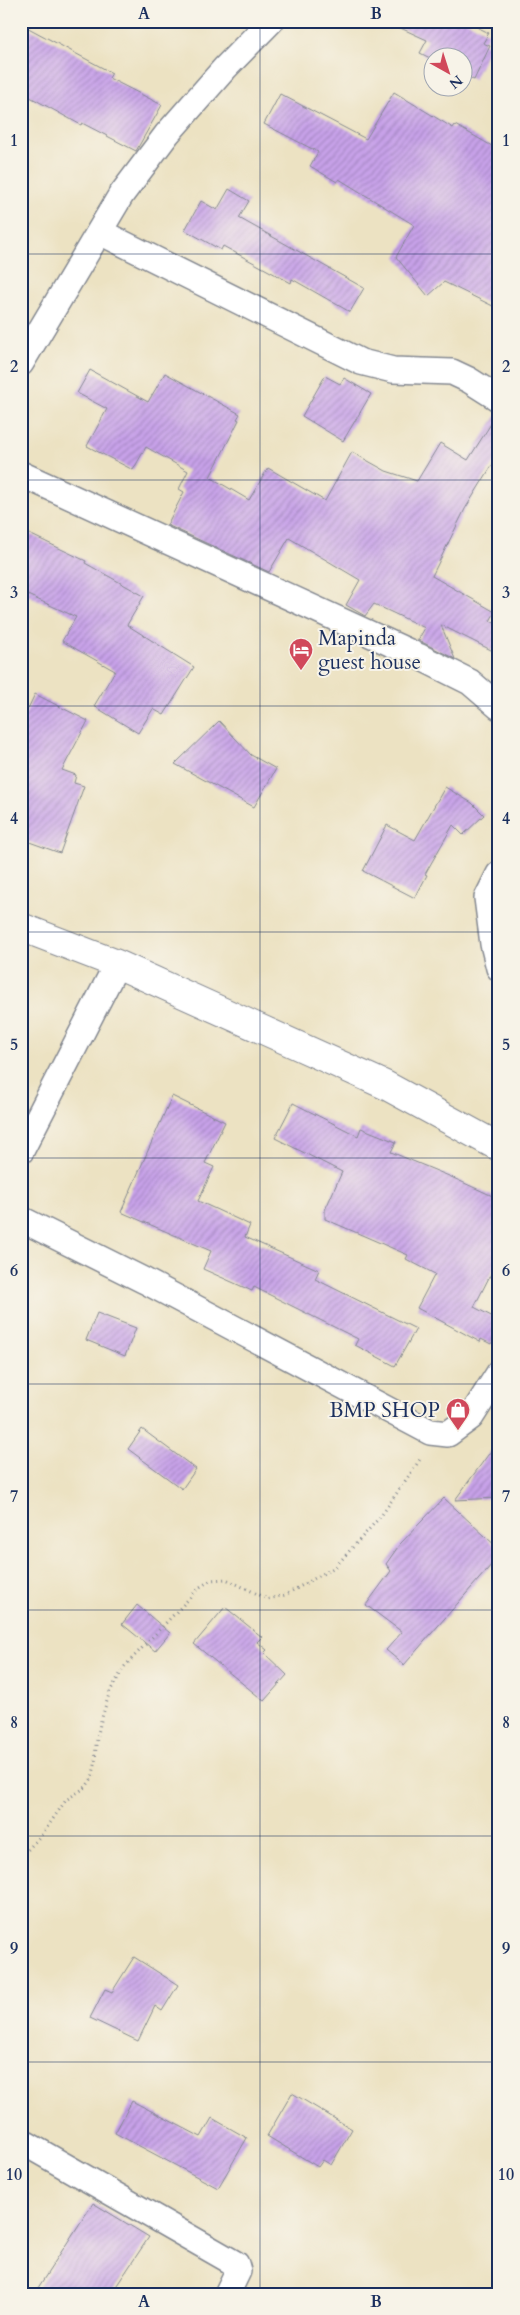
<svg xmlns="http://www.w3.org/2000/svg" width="520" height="2315" font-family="Cardo,serif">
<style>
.building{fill:url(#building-hatch)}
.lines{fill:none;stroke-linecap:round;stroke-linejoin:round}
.minor-casing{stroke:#848890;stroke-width:28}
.tertiary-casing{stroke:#848890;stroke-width:30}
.path{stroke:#848890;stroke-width:3;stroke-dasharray:1 4;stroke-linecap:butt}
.minor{stroke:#fff;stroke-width:25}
.tertiary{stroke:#fff;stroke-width:28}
.grid{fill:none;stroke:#1b2f5e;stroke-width:1;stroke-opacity:0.55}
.labels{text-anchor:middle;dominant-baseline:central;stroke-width:4;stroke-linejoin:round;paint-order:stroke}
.poi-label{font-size:21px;fill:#1b2f5e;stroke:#f7f3e8;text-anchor:start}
.neatline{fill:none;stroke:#1b2f5e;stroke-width:2}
.grid-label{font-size:16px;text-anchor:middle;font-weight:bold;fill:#1b2f5e}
</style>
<defs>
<pattern id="building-hatch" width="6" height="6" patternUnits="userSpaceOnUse" patternTransform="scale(1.25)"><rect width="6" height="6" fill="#c8a2e9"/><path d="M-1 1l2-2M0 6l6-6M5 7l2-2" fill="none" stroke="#a284c0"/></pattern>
</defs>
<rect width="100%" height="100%" fill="#f7f3e8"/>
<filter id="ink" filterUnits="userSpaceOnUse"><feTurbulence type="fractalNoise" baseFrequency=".02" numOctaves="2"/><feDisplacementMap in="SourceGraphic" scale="10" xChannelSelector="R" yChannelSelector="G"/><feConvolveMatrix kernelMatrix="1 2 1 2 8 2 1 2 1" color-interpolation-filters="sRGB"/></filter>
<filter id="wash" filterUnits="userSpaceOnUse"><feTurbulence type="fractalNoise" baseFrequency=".0096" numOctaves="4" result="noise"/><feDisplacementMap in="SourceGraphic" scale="20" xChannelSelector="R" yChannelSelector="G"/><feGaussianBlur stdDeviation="1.12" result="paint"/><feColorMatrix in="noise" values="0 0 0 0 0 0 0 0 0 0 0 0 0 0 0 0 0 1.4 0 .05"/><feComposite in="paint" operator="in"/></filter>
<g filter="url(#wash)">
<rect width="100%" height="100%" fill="#ece2c2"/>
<g id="blocks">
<path class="building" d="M385,21H465L489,33L483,43L490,46L474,80L462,74V58L432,59L420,53L427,40Z
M21,24L112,73L109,78L162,105L136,151L82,123L81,125L21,92Z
M394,92L453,128L455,125L499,150V309L444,282L428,296L396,257L414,225L339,179L337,182L310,166L318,152L264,124L280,94L366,139Z
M229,189L249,201L239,218L364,288L350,312L292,279L291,283L223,246L221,250L185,230L201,201L217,210Z
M90,370L148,402L165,373L240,414L237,419L239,420L210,477L249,500L268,468L325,501L352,452L386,471L417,481L440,443L468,460L496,416L499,418V454L465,509L432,576L495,612L490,621L499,625V654L441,625L455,659L418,640L425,628L374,604L365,616L346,605L360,580L289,538L269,572L167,525L184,492L179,489L188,471L146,447L133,470L87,446L107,409L77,393Z
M325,376L340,384L344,378L371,394L343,441L302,416Z
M21,530L86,561L85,563L144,596L127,625L194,667L164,715L153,709L138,733L94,706L115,671L62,641L76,617L21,592Z
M35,694L88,721L62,770L76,775L74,783L84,786L60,853L21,839V723Z
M219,721L251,755L276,769L254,807L175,764Z
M445,787L472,803L484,815L463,835L453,825L425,874L427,875L415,898L363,871L387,825L415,840Z
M172,1096L225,1122L205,1163L214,1167L198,1201L250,1225L245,1237L319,1270L315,1279L416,1329L395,1366L355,1345L358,1339L254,1287L252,1291L203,1269L211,1251L121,1212Z
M293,1103L358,1136L361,1128L396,1142L391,1152L449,1176L499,1199V1258L474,1307L499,1320V1329L491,1344L481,1339L480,1342L417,1308L435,1274L406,1259L408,1255L325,1219V1210L342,1172L275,1138Z
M97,1313L136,1328L125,1356L86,1340Z
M142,1429L196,1469L182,1489L128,1449Z
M499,1440V1498L455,1500Z
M444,1498L499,1549V1556L404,1665L386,1650L402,1632L366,1605L391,1571L386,1564L400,1544Z
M137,1605L170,1633L155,1651L122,1624Z
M225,1607L262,1637L257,1642L267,1650L264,1653L287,1675L264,1701L194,1644Z
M134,1957L178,1985L162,2011L155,2006L138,2041L90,2018L105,1989L112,1992Z
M292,2093L352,2129L331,2165L323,2160L318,2167L267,2136Z
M132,2101L201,2137L212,2118L247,2138L218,2188L115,2133Z
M93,2203L149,2237L111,2294H34Z"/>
</g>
</g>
<g filter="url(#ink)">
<use href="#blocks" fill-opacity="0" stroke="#848890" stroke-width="1"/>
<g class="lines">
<defs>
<path id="minor" d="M100,232L361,362L393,370L452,372L469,380L499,399
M21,363L121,195L167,134L225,68L271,21
M21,474L418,656L470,682L499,707
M499,874L487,898L493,944L499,968
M21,1151L117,964
M21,1219L145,1281L430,1432L448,1434L471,1417L499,1373
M21,2141L236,2264L238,2271L227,2294"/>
<path id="tertiary" d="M21,927L117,964L385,1085L499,1147"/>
</defs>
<use href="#minor" class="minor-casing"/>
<use href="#tertiary" class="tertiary-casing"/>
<path class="path" d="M21,1857L44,1832L66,1800L86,1787L92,1778L95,1765L96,1744L100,1724L110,1691L125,1666L200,1587L211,1580L226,1579L268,1599L285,1595L335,1567L381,1516L421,1458"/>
<use href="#minor" class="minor"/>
<use href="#tertiary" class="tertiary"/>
</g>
</g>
<path class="grid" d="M260,21V2294M21,254H499M21,480H499M21,706H499M21,932H499M21,1158H499M21,1384H499M21,1610H499M21,1836H499M21,2062H499"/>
<defs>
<symbol id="hotel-pin" viewBox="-11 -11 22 30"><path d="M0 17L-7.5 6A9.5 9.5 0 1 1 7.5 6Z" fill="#d1495b" stroke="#f7f3e8"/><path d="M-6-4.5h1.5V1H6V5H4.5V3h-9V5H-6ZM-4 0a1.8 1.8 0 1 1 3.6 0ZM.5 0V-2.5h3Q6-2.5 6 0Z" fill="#fff"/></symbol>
<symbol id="shop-pin" viewBox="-11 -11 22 30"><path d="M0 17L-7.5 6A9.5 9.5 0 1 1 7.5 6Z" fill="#d1495b" stroke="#f7f3e8"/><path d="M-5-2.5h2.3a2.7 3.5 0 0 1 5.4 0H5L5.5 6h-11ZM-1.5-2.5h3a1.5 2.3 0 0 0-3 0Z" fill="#fff"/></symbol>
</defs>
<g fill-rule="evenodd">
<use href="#hotel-pin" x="287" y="636" width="28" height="38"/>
<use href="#shop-pin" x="444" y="1396" width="28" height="38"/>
</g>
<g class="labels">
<g class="poi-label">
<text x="318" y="638">Mapinda<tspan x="318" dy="24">guest house</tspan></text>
<text x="440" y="1410" text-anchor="end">BMP SHOP</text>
</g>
</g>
<rect width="520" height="2315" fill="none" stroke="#f7f3e8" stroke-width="55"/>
<g transform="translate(448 72) rotate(141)"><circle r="24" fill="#f7f3e8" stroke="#9fa5b1"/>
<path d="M0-4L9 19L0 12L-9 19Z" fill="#d1495b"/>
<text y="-8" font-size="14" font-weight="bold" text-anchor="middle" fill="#1b2f5e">N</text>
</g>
<rect x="28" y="28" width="464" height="2260" class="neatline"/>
<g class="grid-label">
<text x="144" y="19">A</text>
<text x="376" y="19">B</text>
<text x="14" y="146">1</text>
<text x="506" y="146">1</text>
<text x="14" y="372">2</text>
<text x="506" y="372">2</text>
<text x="14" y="598">3</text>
<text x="506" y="598">3</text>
<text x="14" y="824">4</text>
<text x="506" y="824">4</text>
<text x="14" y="1050">5</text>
<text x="506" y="1050">5</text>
<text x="14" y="1276">6</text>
<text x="506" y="1276">6</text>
<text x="14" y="1502">7</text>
<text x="506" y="1502">7</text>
<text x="14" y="1728">8</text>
<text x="506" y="1728">8</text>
<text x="14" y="1954">9</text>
<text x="506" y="1954">9</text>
<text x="14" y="2180">10</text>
<text x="506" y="2180">10</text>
<text x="144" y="2307">A</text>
<text x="376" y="2307">B</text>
</g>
</svg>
